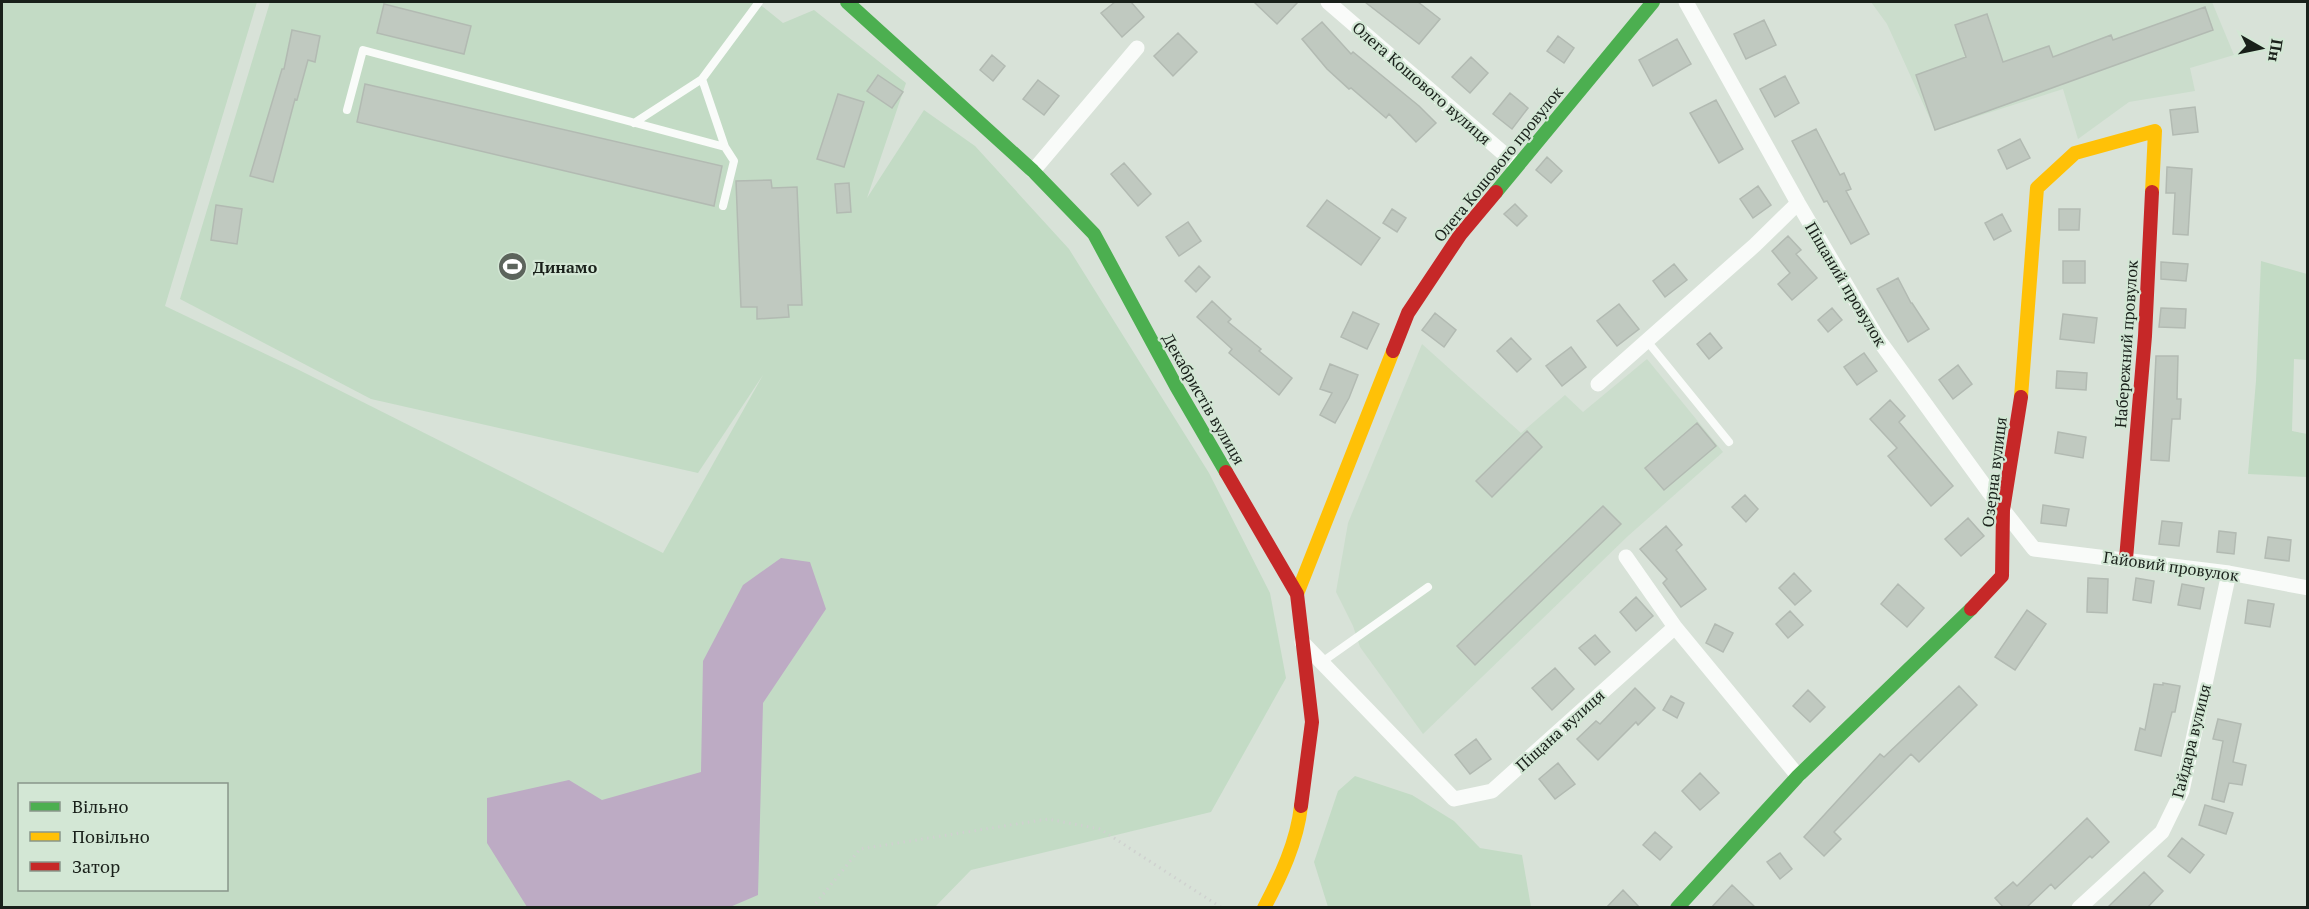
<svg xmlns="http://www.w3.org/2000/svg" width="2309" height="909" font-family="'PT Serif',serif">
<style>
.built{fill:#cbddcc}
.green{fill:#c3dbc5;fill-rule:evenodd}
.water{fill:#bdabc4}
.building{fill:#c0c9c0;stroke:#b2bab2;stroke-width:1.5}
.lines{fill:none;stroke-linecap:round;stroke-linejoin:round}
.path{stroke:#cfd1cf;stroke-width:3;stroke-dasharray:1.5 4.5;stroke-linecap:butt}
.lane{stroke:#f9fbf9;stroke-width:8}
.street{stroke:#f9fbf9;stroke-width:15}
.fast{stroke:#4caf50;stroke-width:14}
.slow{stroke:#ffc107;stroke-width:14}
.jam{stroke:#c62828;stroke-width:14}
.labels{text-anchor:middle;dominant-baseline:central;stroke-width:4.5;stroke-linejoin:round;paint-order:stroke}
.street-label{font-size:16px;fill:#19201a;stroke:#d3e7d5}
.poi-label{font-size:16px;font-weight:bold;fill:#19201a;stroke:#d3e7d5;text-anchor:start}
</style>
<rect width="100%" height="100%" fill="#d8e2d8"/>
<path class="built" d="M1871,2H2212L2234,55L2190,68L2195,91L2129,102L2078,139L2063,89L1935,130L1887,24Z
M1422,344L1521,433L1565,395L1583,412L1647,359L1723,452L1628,536L1423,734L1360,647L1353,626L1336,592L1348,523Z"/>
<path class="green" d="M2,2H257L165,306L299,370L663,553L763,375L698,473L371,399L180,299L270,2H757L783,23L814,10L906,83L867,198L924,110L975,146L1069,249L1209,473L1270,593L1286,678L1211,812L971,870L935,907L2,908ZM20,784H226V890H20Z
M2261,261L2307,274V360L2294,359L2292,431L2307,434V477L2248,474L2256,381Z
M1355,776L1412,795L1454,821L1480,848L1522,855L1531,907H1328L1314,862L1338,791Z"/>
<path class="water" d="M781,558L810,562L826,609L763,703L758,895L730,907H527L487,843V798L569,780L602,800L701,772L703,661L743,585Z"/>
<path class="building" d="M1115,2H1131L1144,17L1122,37L1101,13Z
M1254,2H1298L1277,24Z
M1365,2H1418L1440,19L1419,44Z
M384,4L471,26L464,54L377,33Z
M2205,7L2213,30L1935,130L1916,75L1966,57L1955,25L1987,14L2003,62L2049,46L2053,57L2111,35L2113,40Z
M1764,20L1776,45L1746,59L1734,34Z
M1322,22L1351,54L1353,52L1419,106L1436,123L1416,142L1389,114L1386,118L1351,88L1349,89L1327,69L1302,39Z
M292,30L320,36L315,62L308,60L297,100L295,99L273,182L250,176L282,69H284Z
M1178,33L1197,52L1173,76L1154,56Z
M1558,36L1574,48L1564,63L1547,51Z
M1677,39L1691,64L1653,86L1639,60Z
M992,55L1005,66L993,81L980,70Z
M1471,57L1488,73L1470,93L1452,77Z
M878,75L903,92L892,108L867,91Z
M1785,76L1799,103L1775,117L1760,89Z
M1038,80L1059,96L1044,115L1023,99Z
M365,84L722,166L714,206L357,122Z
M1510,93L1528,108L1512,129L1493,114Z
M838,94L864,102L844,167L817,159Z
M1716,100L1743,149L1719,163L1690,113Z
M2195,107L2198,132L2173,135L2170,110Z
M1816,129L1840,175L1844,173L1851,189L1846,191L1869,234L1851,244L1827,201L1824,202L1792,141Z
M2020,139L2030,158L2007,169L1998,150Z
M1547,157L1562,171L1551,183L1536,170Z
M1124,163L1151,194L1138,206L1111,174Z
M2167,167L2192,169L2188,235L2173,234L2175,193H2166Z
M771,180L772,188L797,187L802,305H788L789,317L757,319V307H741L736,181Z
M849,183L851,212L837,213L835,184Z
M1758,186L1771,205L1753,218L1740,199Z
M1327,200L1380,238L1361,265L1307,226Z
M1515,204L1527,216L1517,226L1504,214Z
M216,205L242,209L237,244L211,240Z
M1392,209L1406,218L1397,232L1383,223Z
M2059,209H2080L2079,230H2059Z
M2002,214L2011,231L1994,240L1985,223Z
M1188,222L1201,241L1179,256L1166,237Z
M1788,236L1801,250L1796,254L1817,278L1792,300L1778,284L1790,273L1772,251Z
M2063,261H2085V283H2063Z
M2161,262L2188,264L2186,281L2161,279Z
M1674,264L1687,280L1665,297L1653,281Z
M1199,266L1210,277L1196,292L1185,281Z
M1898,278L1911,303H1912L1929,329L1908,342L1877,289Z
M1212,301L1231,319L1228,322L1261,349L1259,351L1292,378L1279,395L1229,353L1232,349L1197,317Z
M1619,304L1639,329L1617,346L1597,321Z
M1832,308L1842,320L1828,332L1818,320Z
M2161,308L2186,309L2185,328L2159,327Z
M1353,312L1379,324L1367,349L1341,337Z
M1435,313L1456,330L1444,347L1422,330Z
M2063,314L2097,318L2094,343L2060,339Z
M1710,333L1722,348L1709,359L1697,344Z
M1511,338L1531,359L1517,372L1497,351Z
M1571,347L1586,367L1562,386L1546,366Z
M1864,353L1877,371L1857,385L1844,367Z
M2156,356H2178L2177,399H2181L2180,419H2172L2169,461L2151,460Z
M1330,364L1358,375L1349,398L1335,423L1320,415L1332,393L1320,389Z
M1958,365L1972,384L1953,399L1939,380Z
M2057,371L2087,373L2086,390L2056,388Z
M1890,400L1905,416L1899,422L1953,486L1931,506L1888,456L1897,448L1870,419Z
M1697,423L1716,446L1664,490L1645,468Z
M1527,431L1542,447L1492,497L1476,481Z
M2058,432L2086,437L2083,458L2055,453Z
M1745,495L1758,509L1746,522L1732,507Z
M2043,505L2069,509L2066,526L2041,523Z
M1603,506L1621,524L1475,665L1457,646Z
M1968,518L1984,536L1961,556L1945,539Z
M2162,521L2182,523L2179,546L2159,544Z
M1666,526L1682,545L1676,550L1706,589L1681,607L1663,583L1667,579L1640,549Z
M2219,531L2236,533L2234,554L2217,552Z
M2268,537L2291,540L2289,561L2265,558Z
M1794,573L1811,591L1795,605L1779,588Z
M2088,578L2108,579L2107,613L2087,612Z
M2136,578L2154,581L2151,603L2133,600Z
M1898,584L1924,608L1907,627L1881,604Z
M2182,584L2204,588L2200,609L2178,605Z
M1636,597L1653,616L1636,631L1620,612Z
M2248,600L2274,604L2270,627L2245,623Z
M2027,610L2046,624L2015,670L1995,657Z
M1790,611L1803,625L1788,638L1776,624Z
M1715,624L1733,633L1723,652L1706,643Z
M1595,635L1610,652L1595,665L1579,648Z
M1555,668L1574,689L1552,710L1532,688Z
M2163,683L2180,686L2175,712H2172L2161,756L2135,750L2140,728L2145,730L2154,684L2163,685Z
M1959,686L1977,705L1919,762L1911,754L1834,832L1841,839L1824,856L1804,837L1880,754L1884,757Z
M1635,688L1655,708L1638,725L1636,722L1598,760L1577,739L1596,721L1600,724Z
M1808,690L1825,707L1810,722L1793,706Z
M1671,696L1684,703L1677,718L1663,710Z
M2218,719L2241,724L2233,762L2246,765L2242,785L2229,783L2224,802L2212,799L2223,741L2213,739Z
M1476,739L1491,759L1470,774L1455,755Z
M1558,763L1575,784L1555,799L1539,779Z
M1700,773L1719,793L1700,810L1682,791Z
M2205,805L2233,813L2226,834L2199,825Z
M2087,818L2109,842L2092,858L2090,856L2055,889L2051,884L2026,908H2004L1995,898L2013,882L2017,886Z
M1655,832L1672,847L1660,860L1643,845Z
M2182,838L2204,855L2190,873L2168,856Z
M1780,853L1792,869L1780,879L1767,862Z
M2144,872L2163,891L2147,908H2107Z
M1732,885L1756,908H1711Z
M1623,890L1640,908H1606Z"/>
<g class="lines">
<path class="path" d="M812,908L860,849L1048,819L1100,829L1222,908"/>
<path class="lane" d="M702,79L759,2
M347,110L363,50L725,147
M634,123L702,79L725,147L734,161L723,206
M1647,341L1729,442
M1322,662L1428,587"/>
<path class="street" d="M1328,2L1517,165
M1686,2L1798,203L1878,339L1989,492L2034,549L2229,573L2308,588
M1033,171L1137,48
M1598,384L1755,245L1798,203
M1626,557L1675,627
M1302,642L1454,799L1492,791L1675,627L1798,776
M2079,908L2162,832L2182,791L2229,573"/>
<path class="fast" d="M847,2L1033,171L1094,234L1176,386L1226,472
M1496,192L1653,2
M1677,908L1798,776L1971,609"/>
<path class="slow" d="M2021,397L2037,188L2075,153L2155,131L2152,192
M1297,594L1393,351
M1264,908C1281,876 1297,842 1301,806"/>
<path class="jam" d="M1393,351L1408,313L1460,235L1496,192
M1226,472L1297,594L1312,722L1301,806
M2126,559L2145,336L2152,192
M1971,609L2002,576L2003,510L2021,397"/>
</g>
<defs>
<symbol id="stadium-disc" viewBox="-11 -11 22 22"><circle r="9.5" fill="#5c645c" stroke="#d3e7d5"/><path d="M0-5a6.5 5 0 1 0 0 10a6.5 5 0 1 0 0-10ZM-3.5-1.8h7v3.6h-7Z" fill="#fff"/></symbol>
</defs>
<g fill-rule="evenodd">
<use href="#stadium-disc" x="496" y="250" width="33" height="33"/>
</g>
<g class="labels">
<g class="street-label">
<text transform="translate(1422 83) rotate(41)">Олега Кошового вулиця</text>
<text transform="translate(1498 164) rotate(-51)">Олега Кошового провулок</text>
<text transform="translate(1846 284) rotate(59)">Піщаний провулок</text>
<text transform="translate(2126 344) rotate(-86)">Набережний провулок</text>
<text transform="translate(1204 399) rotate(60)">Декабристів вулиця</text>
<text transform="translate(1994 472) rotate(-83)">Озерна вулиця</text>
<text transform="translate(2171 566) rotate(8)">Гайовий провулок</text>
<text transform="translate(1560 730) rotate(-42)">Піщана вулиця</text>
<text transform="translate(2191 741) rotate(-76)">Гайдара вулиця</text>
</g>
<g class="poi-label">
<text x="533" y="267">Динамо</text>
</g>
</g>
<rect width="2309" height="909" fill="none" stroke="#19201a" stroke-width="6"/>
<rect x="18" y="783" width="210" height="108" fill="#d3e7d5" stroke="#89978a" stroke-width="1.5"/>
<rect x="30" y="802" width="30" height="9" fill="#4caf50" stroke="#89978a" stroke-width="1.5"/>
<text x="72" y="813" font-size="18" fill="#19201a">Вільно</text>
<rect x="30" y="832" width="30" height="9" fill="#ffc107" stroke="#89978a" stroke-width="1.5"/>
<text x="72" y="843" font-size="18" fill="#19201a">Повільно</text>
<rect x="30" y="862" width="30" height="9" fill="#c62828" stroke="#89978a" stroke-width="1.5"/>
<text x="72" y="873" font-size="18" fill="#19201a">Затор</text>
<g transform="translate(2261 48) rotate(99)" stroke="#d3e7d5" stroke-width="4.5" paint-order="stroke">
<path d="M0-4.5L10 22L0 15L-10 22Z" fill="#19201a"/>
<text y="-9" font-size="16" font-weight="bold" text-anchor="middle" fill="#19201a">Пн</text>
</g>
</svg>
